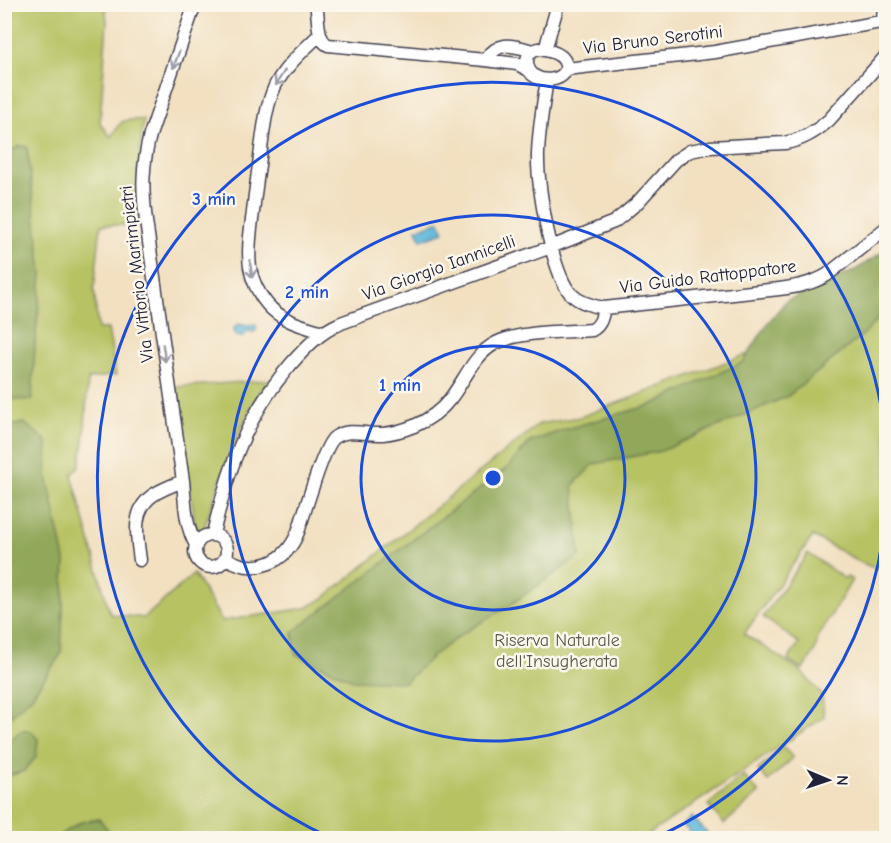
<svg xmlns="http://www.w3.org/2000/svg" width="891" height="843" font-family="'Comic Neue',sans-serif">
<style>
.green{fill:#b7c264;stroke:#6c7250;stroke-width:1.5}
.forest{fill:#91a85a;stroke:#5a654a;stroke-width:1.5}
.water{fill:#5bb5d8;stroke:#3e6c8a;stroke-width:1.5}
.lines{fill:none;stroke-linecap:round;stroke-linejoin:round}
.minor-casing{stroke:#413e4f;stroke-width:15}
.minor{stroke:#fff;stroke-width:12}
.oneway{stroke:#9c9ca7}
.ring{fill:none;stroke:#1d4ed8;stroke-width:3}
.labels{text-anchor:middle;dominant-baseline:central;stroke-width:5;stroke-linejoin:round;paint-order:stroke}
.street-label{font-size:18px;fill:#22223b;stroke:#fbf7ec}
.park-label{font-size:18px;fill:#565a49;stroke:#fbf7ec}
.centre{fill:#1d4ed8;stroke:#fbf7ec;stroke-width:3}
.ring-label{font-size:18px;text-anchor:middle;font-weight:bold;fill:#1d4ed8;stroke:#fbf7ec;stroke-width:5;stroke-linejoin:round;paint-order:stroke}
</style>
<rect width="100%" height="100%" fill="#fbf7ec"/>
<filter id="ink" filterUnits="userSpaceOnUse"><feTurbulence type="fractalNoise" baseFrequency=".0167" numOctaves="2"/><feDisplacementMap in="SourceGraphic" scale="12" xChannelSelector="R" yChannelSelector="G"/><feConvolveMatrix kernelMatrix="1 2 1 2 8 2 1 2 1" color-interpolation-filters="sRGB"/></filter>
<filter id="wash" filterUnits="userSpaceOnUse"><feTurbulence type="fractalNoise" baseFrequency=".008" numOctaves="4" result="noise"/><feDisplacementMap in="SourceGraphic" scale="24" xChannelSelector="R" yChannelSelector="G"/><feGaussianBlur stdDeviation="1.35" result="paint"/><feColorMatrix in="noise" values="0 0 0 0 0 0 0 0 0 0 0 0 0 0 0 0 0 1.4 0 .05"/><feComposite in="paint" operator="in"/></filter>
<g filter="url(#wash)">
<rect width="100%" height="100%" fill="#f2e0c1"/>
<path class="green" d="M4,5H105L107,21L100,123L111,137C122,118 123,119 144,120C138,156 136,189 140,225H101L94,289L98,329H108L116,375L88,379L84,442L80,465L72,475L110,614L144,618L194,574L222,621L306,608L324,598L539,424L580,417L886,302V573L862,563L813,536L744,634L800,670L822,695L824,717L643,838H543V837L513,836L496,838H5Z
M268,380L250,408L229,455L203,531L199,532L195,524L176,387Z
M808,553L845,579L847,577L852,580L818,637L815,651L803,669L788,660L799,643L763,617Z
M783,747L793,758L768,781L758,770Z
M743,775L759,793L724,824L708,805Z"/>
<path class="forest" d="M20,146L27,147L42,274L35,344L32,400L4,399V210L7,207C4,197 2,173 4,163C6,155 13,149 20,146Z
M886,250V310L865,333L788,396L661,451L594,464L573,485L580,556L507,607L462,634L434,655L405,682L353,680L295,654L293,632L508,467L530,442L566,429L651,405L743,362L768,323L786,301L854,271Z
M24,423L47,441V476L65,560L61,654L32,696L5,721V427Z
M21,731H31L38,739L36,757L24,771L5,777V746L7,742Z
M99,819L108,830L106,838H55L81,822Z"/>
<path class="water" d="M440,221L444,232L421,240L417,229Z
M238,324L248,326L254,324L256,326L257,329L254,332L247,331L243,337C236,338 234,334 234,328Z
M692,817L708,834L703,838H696L683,825Z"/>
</g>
<g filter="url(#ink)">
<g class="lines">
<defs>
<path id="minor" d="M195,4L150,135C142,166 142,189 146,221L183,481C185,503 185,526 196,545
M316,4C319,17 316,39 328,45L485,60
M883,22L884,4
M319,35C303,51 285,66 275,86C266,106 264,127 261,149C259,167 256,185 254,203C252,224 247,246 250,267C252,280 258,293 267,304C281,321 303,326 323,332
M538,49C547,50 559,52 564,60C577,81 530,90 527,63C527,57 528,54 533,51Z
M545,50L558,4
M566,69L715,52L886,21
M529,70L517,64L485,60C500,40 511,45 533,51
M547,80C543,104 539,128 538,153C537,183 551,272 571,294C580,303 592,306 604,308L779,289C796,287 812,284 827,275L886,228
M213,534C228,469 246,416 291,364C306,347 320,332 341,323L551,247L614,222L624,214L637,203L676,160L690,151L710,147L785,143C803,140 816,132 829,120L886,56
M195 551a16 16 0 1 1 32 0a16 16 0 1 1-32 0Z
M226,558C255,576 286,563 298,532C304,515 323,447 334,438C348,427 367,435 383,434C394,433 404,430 414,426C428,420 441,411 450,399C465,380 474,354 496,343C520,331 565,332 592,330C601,325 602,317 604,308
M140,560C137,537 131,510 153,495C162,489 173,485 183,481"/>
</defs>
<use href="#minor" class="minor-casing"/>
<use href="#minor" class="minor"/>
</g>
<defs><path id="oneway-shaft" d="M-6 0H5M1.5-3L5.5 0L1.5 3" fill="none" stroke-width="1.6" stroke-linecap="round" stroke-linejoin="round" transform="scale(1.5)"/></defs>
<g class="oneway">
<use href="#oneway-shaft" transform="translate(176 60) rotate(110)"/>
<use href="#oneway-shaft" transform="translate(280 78) rotate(122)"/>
<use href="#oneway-shaft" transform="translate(251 269) rotate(81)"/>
<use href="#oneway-shaft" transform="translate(164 353) rotate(82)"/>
</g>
</g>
<g class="ring">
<circle cx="493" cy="478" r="132"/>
<circle cx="493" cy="478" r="263"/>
<path d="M886 512A395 395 0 0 1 657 837M329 837A395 395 0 1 1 886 444"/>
</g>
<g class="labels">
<g class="street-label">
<text transform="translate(653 40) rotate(-7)">Via Bruno Serotini</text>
<text transform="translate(439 268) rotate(-20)">Via Giorgio Iannicelli</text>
<text transform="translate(137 274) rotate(-97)">Via Vittorio Marimpietri</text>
<text transform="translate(708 277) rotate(-7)">Via Guido Rattoppatore</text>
</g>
<g class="park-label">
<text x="557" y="640">Riserva Naturale<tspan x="557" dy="21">dell'Insugherata</tspan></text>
</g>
</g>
<circle cx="493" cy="478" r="9" class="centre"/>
<g class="ring-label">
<text x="214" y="205">3 min</text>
<text x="307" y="298">2 min</text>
<text x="400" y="391">1 min</text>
</g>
<rect width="891" height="843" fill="none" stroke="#fbf7ec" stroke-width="24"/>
<g transform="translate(828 780) rotate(92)" stroke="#fbf7ec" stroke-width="4.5" paint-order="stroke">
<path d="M0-4.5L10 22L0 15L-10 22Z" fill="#22223b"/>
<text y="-9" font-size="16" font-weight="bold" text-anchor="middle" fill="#22223b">N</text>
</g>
</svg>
